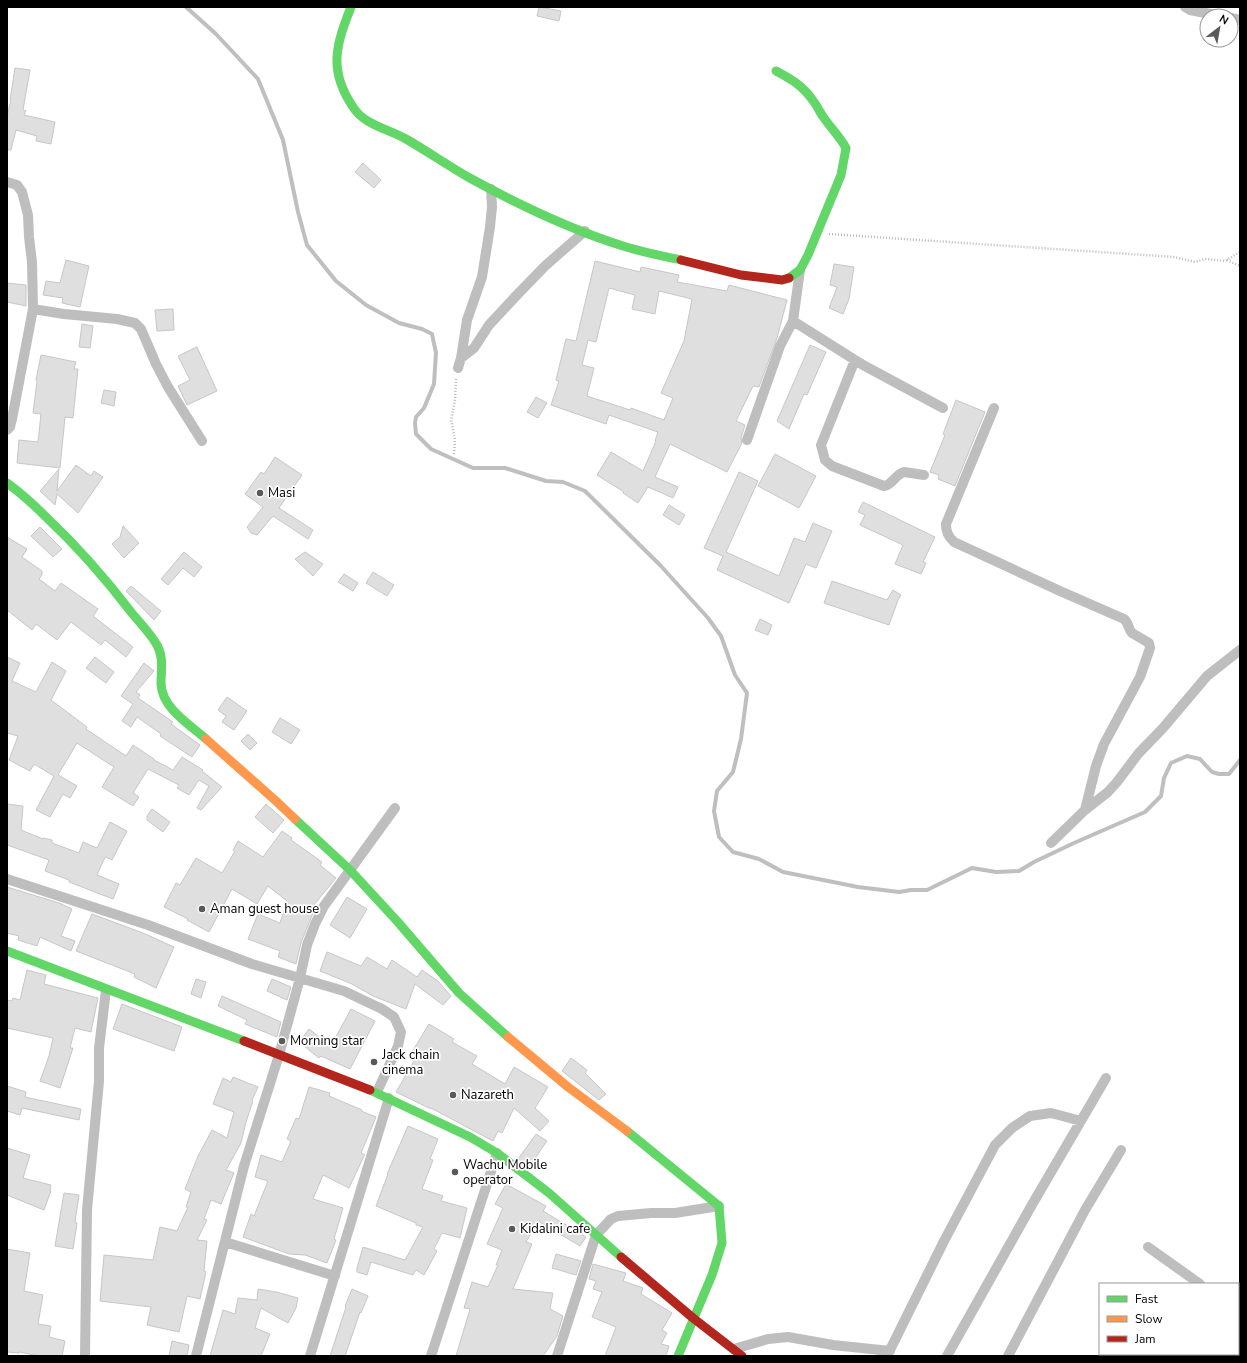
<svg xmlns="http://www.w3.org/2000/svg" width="1247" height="1363" font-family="'Nunito Sans',sans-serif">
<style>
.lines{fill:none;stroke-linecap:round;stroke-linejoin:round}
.stream{stroke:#bfbfbf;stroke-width:4}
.building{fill:#dfdfdf;stroke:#c7c7c7;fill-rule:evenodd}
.path{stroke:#b9b9b9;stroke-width:2.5;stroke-dasharray:1 2;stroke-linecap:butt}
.street{stroke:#bebebe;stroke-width:10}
.fast{stroke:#63d668;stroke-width:9}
.slow{stroke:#ff974d;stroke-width:9}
.jam{stroke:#b3261e;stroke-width:9}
.poi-dot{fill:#595959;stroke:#fff;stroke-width:1.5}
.labels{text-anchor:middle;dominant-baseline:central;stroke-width:3.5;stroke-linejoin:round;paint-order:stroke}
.poi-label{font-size:13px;fill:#000;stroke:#fff;text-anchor:start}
</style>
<rect width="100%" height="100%" fill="#fff"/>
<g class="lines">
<path class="stream" d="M186,7L216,34L258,79L283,140L298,212L307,245L336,281L366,305L399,323L422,329L432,334L436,353L434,384L424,408L416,417L415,423L416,434L431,449L473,468H505L546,481L563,482L585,491L660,565L708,618L721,636L735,675L747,693L741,739L733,772L717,791L714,811L719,837L733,852L759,859L783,872L858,887L899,892L911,890H927L972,868L996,872L1019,871L1034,862L1074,843L1145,812L1161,796L1164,778L1171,763L1187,756L1200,759L1212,772L1219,774H1229L1240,760"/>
</g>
<path class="building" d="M539,7L561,11L559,21L537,16Z
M15,68L30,70L23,110L26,111L24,115L55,122L51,144L36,141L37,136L16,130L11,150H7V116L11,100H10Z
M363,163L381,180L374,188L355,172Z
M66,260L89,266L80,307L62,303L63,298L43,295L46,281L60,283Z
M595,261L640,272L641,267L679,275L677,282L727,291L729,285L787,300L777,338L759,387L753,386L736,421L745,425L741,438L742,443L727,472L670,444L655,477L678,487L673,498L648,487L638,503L623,493L624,492L597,475L611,452L643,471L656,441H655L658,432L609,415L606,424L551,405L559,381L556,380L566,339L576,341ZM609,288L635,295L632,309L655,314L659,291L692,299L684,341L661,393L673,398L664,420L631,408L630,410L587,396L594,368L582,365L588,340L596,342Z
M834,264L854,267L849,299L843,314L829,308L837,287L830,285Z
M7,283L26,285V306L7,302Z
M173,309L174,330L157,331L155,310Z
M82,324L93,326L90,348L79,347Z
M810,345L826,352L807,395L804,394L789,429L777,421Z
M197,347L217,391L187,405L178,386L190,380L178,356Z
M41,355L76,362L74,369H78L73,418L65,417L60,468L17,463L19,440L38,442L41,414L33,413L37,381L36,380Z
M104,390L116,392L114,406L101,403Z
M536,397L547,403L538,418L527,412Z
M956,400L985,412L955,486L938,479L939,475L930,472L945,435L943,434Z
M775,454L816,476L799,508L758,486Z
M275,457L302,475L279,508L313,530L308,539L273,516L257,535L251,533L247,527L263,507L245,494L261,472L264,474Z
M76,465L91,476L94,471L103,477L78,513L57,494L55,505L40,491L59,469L57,491Z
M739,472L758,481L726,552L779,576L794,538L805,542L813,523L832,531L816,568L806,564L789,603L717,570L723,556L704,548Z
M863,502L935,537L923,562L926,563L921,574L895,564L903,545L860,525L865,515L858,512Z
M669,505L685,515L679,525L663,515Z
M123,526L139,543L124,558L112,544L120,537Z
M40,527L62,549L53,557L31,536Z
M7,537L27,549L22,557L42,571V575L39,579L55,591L61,583L98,609L93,616L133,647L126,657L105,640L101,645L71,622L57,640L36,624L32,630L7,610Z
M184,552L202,567L194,577L183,568L168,585L161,579Z
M305,552L323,564L313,576L295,559Z
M373,572L394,585L387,596L366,583Z
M344,574L358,583L353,591L338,582Z
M832,581L887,600L893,590L901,595L898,600L889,625L824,603Z
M131,586L161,611L154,620L126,591Z
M760,619L772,625L768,635L755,630Z
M7,657L20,663L12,681L36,692L52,662L66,671L51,700L87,727L86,729L126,756L133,745L154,759V760L173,770L182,757L203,770L202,771L222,787L201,810L197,808L209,786L199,780L189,795L177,788L179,785L148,769L133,793L139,797L133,806L102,787L114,767L77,743L58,775L77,786L70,798L63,794L50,817L36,810L54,776L34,764L30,771L9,760L18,736L7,733Z
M95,657L114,672L106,683L86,668Z
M144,663L154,671L136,692L140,695L138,698L173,722L171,724L200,745L192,757L160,736L161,734L137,717L131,727L122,721L133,704L121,696Z
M227,697L247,711L234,730L222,722L226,716L218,710Z
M280,718L300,730L291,744L272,732Z
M248,734L257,743L250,750L241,741Z
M7,804L23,806L21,830L43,839V838L52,840V843L79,853L83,842L97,848L110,822L127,831L112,860L105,857L97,875L119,884L113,899L69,882V880L45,871L49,860L7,845Z
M266,804L284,820L273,833L255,817Z
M152,809L170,822L163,832L147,820V816Z
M282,831L292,838L291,840L322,862L320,865L336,878L313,906L315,908L301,943L296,964L278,957L280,951L248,939L258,914L280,923L287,901L268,886L257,904L232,889L209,932L187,920L188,919L164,907L176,883L180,885L196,858L222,873L235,851L233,850L238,841L263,857Z
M7,887L59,903L72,909L61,936L75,941L71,951L40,937L37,946L18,940L19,936L7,933Z
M347,897L367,909L350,938L330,925Z
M92,914L143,933L174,947L156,988L134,977L135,974L76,951Z
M327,952L361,966L367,957L387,969L392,960L417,977L422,970L438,981L451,996L443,1005L415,984L406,1009L373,996L352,984L320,971Z
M27,970L46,975L44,984L98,998L91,1032L75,1028L70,1048H73L60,1088L40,1081L49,1056L53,1038L7,1028V1000L12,1001L13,998L20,1000Z
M196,979L206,982L201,998L191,994Z
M272,979L291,987L287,1000L267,991Z
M222,996L281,1022L277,1037L245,1024L247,1020L218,1006Z
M122,1004L182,1027L174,1051L113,1029Z
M351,1009L375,1021L350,1069L321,1056L319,1058L299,1042L309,1029L331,1046Z
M429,1024L454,1039L452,1042L477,1056L472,1064L505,1084L514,1067L548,1087L535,1108L549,1121L540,1131L514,1108L502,1133L498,1131L493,1141L431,1108V1109L396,1092L417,1056L412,1052Z
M571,1058L587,1070L585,1073L606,1094L599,1100L562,1071Z
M233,1077L258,1087L252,1100L253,1101L246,1122L241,1143L226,1170L234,1173L221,1204L211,1200L204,1219L207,1220L197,1240L207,1241L204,1271L206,1272L200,1299L187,1296L179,1332L147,1325L151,1307L100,1301L104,1255L153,1260L160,1227L177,1231L188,1207H186L191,1192L185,1189L198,1156L212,1130L227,1138L234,1112L213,1104L223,1078L231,1082Z
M7,1086L26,1092L25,1097L81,1109L79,1120L22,1108L20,1115L7,1111Z
M309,1087L330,1093L329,1096L362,1110L361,1111L376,1117L361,1153L365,1155L364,1156L349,1188L323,1175L313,1199L343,1208L334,1239L336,1240L327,1263L305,1255L289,1254L243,1237L251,1214L254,1216L268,1181L255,1177L261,1155L282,1162L291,1141L287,1139L296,1118L299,1119Z
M408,1126L438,1139L430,1159L433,1160L422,1189L443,1196L441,1201L467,1208L460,1238L442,1233L434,1249L437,1251L424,1275L416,1270L413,1275L371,1262L367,1275L357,1272V1268L363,1247L405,1260L423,1227L416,1225V1223L376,1206L388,1174H387Z
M536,1134L547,1141L529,1167L518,1159Z
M7,1148L30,1155L23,1178L51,1185L50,1191H51L44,1210L7,1195Z
M506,1184L546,1206L543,1211L586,1237L580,1246L538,1221L526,1242L532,1244L513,1289L553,1293L550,1309L563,1316L557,1336L543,1356H456L470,1309L464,1308L472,1282L488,1287L498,1265H496L502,1250L487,1244L503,1208L495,1204Z
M64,1193L79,1195L75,1222L77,1223L73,1249L55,1246Z
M7,1249L30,1253L24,1291L43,1295L38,1324L51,1326L49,1337L65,1341L62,1356H40L19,1352V1353L7,1352Z
M556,1254L581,1261L576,1275L552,1268Z
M593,1264L626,1273L623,1281L643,1288L641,1294L672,1313L662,1330L667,1333L661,1344L669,1346L666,1356H605L616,1327L592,1317L602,1292L593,1289L596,1281L589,1279Z
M258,1289L276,1292L298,1298L296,1308L288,1323L261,1308L255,1328L270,1334L261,1356H210L223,1310L235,1314L238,1298L257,1300Z
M352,1289L368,1296L361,1313L360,1312L345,1356H330L346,1307L345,1306Z
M172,1341L189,1345L187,1356H169Z"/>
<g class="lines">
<path class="path" d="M829,234L1174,257L1195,262L1205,259L1225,261L1240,252
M1227,260L1240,266
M454,454L455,440L451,420L455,400L456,378"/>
<path class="street" d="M1185,7L1190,10L1221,16
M1231,18L1240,20
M7,182L17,185L22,192L28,215L29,237L32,262L33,309L12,419L10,427L7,430
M33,309L64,314L117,319L135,323L141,329L156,364L168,387L202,441
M793,321L863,365L943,408
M461,358L467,320L482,277L490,227L492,207L491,189
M855,360L821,445L825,460L832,466L884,486C892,485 895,475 904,472L924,475
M458,368L461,358L474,348L489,325L515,297L545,266L585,231
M994,408L946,524C946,532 948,536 954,542L1060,591L1124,619C1129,623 1128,629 1132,633L1149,643L1150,648L1140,677L1104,744L1096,766L1085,810
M747,440L780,346L793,321L800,270
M1051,843L1085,810L1108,792L1117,782L1138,754L1163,728L1207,676L1240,650
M7,879L148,925L252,964L344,991L382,1009L394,1017L401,1032L398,1046L377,1092
M225,1242L335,1276
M1148,1247L1200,1284
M1238,1314L1240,1315
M734,1349L768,1339L788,1337L833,1345L890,1351
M85,1356L87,1210L99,1081V1048L106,990
M196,1356L244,1166L279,1055L300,978L307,945L315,924L324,906L395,808
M310,1356L389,1098
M431,1356L497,1153
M557,1356L596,1235L611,1219L618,1216L651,1213H675L719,1206
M887,1356L944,1241L995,1145L1012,1128L1030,1116L1051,1113L1081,1121
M947,1356L1033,1203L1106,1078
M1008,1356L1085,1210L1121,1150"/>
<path class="fast" d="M351,7C336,45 328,70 353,107C364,125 389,129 406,139C427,151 447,165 468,177C517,204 569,229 623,246C642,252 662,256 681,260
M776,71C793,80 803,86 814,102C818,107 820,113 824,118C831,128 840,137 846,148L841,175L808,255L800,270L789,278
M7,483C21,493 34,505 46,517C77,546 105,578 131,612C140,623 150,633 157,645C164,658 161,670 161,684C162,708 189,724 206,739
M295,819L350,870L397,921L459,993L508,1037
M7,951L244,1041
M370,1090L470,1137L497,1153L549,1193L621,1257
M627,1131L719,1206L722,1243L712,1275L678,1356"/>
<path class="slow" d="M206,739L276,801L295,819
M508,1037L568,1087L627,1131"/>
<path class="jam" d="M681,260L741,275L782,280L789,278
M244,1041L370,1090
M621,1257L693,1318L742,1356"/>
</g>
<g class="poi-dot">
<circle cx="260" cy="493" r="4"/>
<circle cx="202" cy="909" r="4"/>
<circle cx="282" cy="1041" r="4"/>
<circle cx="374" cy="1062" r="4"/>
<circle cx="453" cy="1095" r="4"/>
<circle cx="455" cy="1172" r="4"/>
<circle cx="512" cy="1229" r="4"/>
</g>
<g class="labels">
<g class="poi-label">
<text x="268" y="493">Masi</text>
<text x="210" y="909">Aman guest house</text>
<text x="290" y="1041">Morning star</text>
<text x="382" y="1055">Jack chain<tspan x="382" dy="15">cinema</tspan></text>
<text x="461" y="1095">Nazareth</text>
<text x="463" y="1165">Wachu Mobile<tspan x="463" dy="15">operator</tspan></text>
<text x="520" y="1229">Kidalini cafe</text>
</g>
</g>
<rect width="1247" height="1363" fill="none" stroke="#000000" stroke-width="16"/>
<rect x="1099" y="1283" width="140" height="72" fill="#ffffff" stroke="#999999"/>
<rect x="1107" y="1296" width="20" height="6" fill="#63d668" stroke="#999999"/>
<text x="1135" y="1303" font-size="12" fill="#000000">Fast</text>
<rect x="1107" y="1316" width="20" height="6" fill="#ff974d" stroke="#999999"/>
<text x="1135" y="1323" font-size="12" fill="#000000">Slow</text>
<rect x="1107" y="1336" width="20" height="6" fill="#b3261e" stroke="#999999"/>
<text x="1135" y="1343" font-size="12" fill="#000000">Jam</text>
<g transform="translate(1219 28) rotate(31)"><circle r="19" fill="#ffffff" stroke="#999999"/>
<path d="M0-3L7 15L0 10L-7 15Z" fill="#595959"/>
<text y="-6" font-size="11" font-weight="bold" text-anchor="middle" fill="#000000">N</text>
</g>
</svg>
